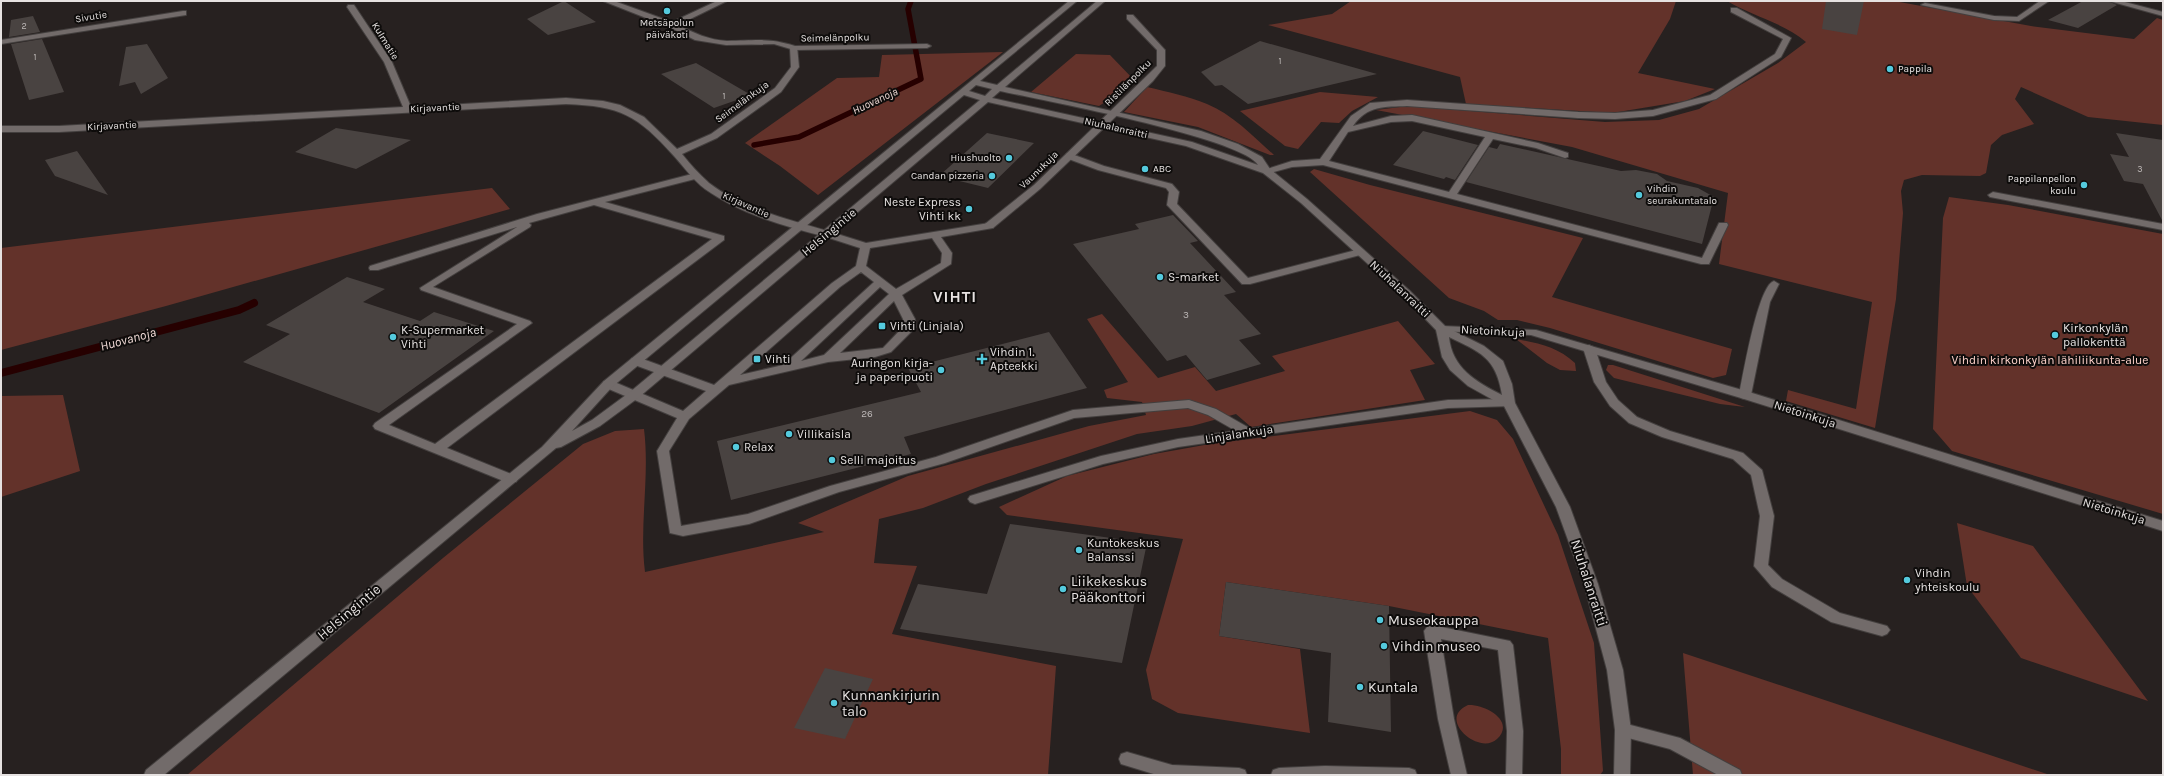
<svg xmlns="http://www.w3.org/2000/svg" width="2164" height="776" font-family="Karla,sans-serif">
<style>
.green{fill:#63322a}
.lines{fill:none;stroke-linecap:round;stroke-linejoin:round}
.stream-far1{stroke:#260000;stroke-width:5.5}
.stream{stroke:#260000;stroke-width:8}
.building{fill:#494341}
.lane-casing{stroke:#433f3e;stroke-width:2}
.street-casing{stroke:#433f3e;stroke-width:2}
.secondary-casing{stroke:#433f3e;stroke-width:2}
.lane{fill:#726b6a;fill-rule:evenodd}
.street{fill:#726b6a;fill-rule:evenodd}
.secondary{fill:#726b6a;fill-rule:evenodd}
.poi-dot{fill:#54cadd;stroke:#0e0c0b;stroke-width:1.5}
.labels{text-anchor:middle;dominant-baseline:central;stroke-width:4;stroke-linejoin:round;paint-order:stroke}
.far-number-label{font-size:9px;fill:#bfbab9}
.far-street-label{font-size:10px;fill:#e6e2e1;stroke:#0e0c0b}
.far-poi-label{font-size:10px;fill:#e6e2e1;stroke:#0e0c0b;text-anchor:start}
.number-label{font-size:10px;fill:#bfbab9}
.far-water-label{font-size:11px;font-style:italic;fill:#f0dad6;stroke:#0e0c0b}
.poi-label{font-size:12px;fill:#e6e2e1;stroke:#0e0c0b;text-anchor:start}
.street-label{font-size:12px;fill:#e6e2e1;stroke:#0e0c0b}
.park-label{font-size:12px;fill:#fdd2ca;stroke:#0e0c0b}
.water-label{font-size:13px;font-style:italic;fill:#f0dad6;stroke:#0e0c0b}
.near-poi-label{font-size:14px;fill:#e6e2e1;stroke:#0e0c0b;text-anchor:start}
.near-street-label{font-size:14px;fill:#e6e2e1;stroke:#0e0c0b}
.district-label{font-size:16px;font-weight:bold;letter-spacing:1px;fill:#e6e2e1;stroke:#0e0c0b}
</style>
<rect width="100%" height="100%" fill="#272120"/>
<path class="green" d="M1351,1H1679H1676L1670,19L1638,73L1715,89L1685,101L1612,113L1466,104L1460,77L1268,25L1332,14Z
M1727,1H1894L2031,26L2134,39L2157,18L2163,20V125L2088,117L2021,87L2015,99L2034,124L2002,135L1991,145L1986,173L1980,176L1922,175L1904,180L1901,191L1903,213L1896,299L1875,428L1786,401L1788,390L1856,409L1872,302L1719,264L1728,193L1572,147L1376,110L1408,106L1605,122L1659,120L1699,109L1778,63L1806,42C1784,23 1752,16 1727,1Z
M1003,52L818,195L780,166L745,143L837,78L879,77L882,55Z
M1076,54L1110,55L1136,82L1099,106L1031,92Z
M1147,87C1168,92 1188,96 1207,104C1232,114 1254,137 1274,155H1270L1198,127L1124,112Z
M1320,92L1378,97L1352,111L1339,123L1321,122L1298,149L1285,146L1240,111Z
M1314,169L1370,185L1583,238L1552,297L1732,349L1726,375L1713,378L1550,328L1517,320H1498L1484,311L1449,298L1310,172Z
M492,188L510,209L166,306L1,350V248Z
M1949,197L2008,205L2163,234V514L1952,451L1933,429L1943,218Z
M1102,314L1158,378L1195,367L1216,391L1285,371L1272,356L1398,321L1435,364L1410,370L1425,400L1251,427L1236,414L1192,426L1137,434L986,484L923,508L879,519L874,563L917,566L892,634L1056,666L1048,775H187L443,558L583,444L615,431L644,429C650,477 639,525 645,572L824,532L798,523L908,476L1089,426L1146,415L1142,402L1107,398L1104,390L1128,382L1087,319Z
M1516,339C1538,343 1558,347 1575,363L1576,371L1560,370L1547,363Z
M1608,365H1613L1745,407L1720,404L1614,378L1606,370Z
M63,395L80,471L1,497V396Z
M1470,411L1497,420L1513,439L1558,535L1594,643L1603,771L1600,775H1561V749L1548,638L1389,606L1226,582L1219,636L1300,649L1310,733L1178,713L1152,699L1146,670L1183,539L1007,515L999,507L1067,476L1154,454L1210,444Z
M1957,523L2033,546L2148,701L2021,658L1967,586Z
M1683,653L2050,775H1693Z
M1468,705C1485,704 1516,721 1497,739C1479,756 1436,719 1468,705Z"/>
<g class="lines">
<path class="stream-far1" d="M754,145L799,137L921,79L908,9L911,1"/>
<path class="stream" d="M1,373L239,310L254,303"/>
</g>
<path class="building" d="M564,1L596,22L548,35L527,19Z
M1826,1H1864L1857,35L1822,29Z
M2083,1H2108L2117,5L2078,28L2048,20Z
M33,16L40,32L9,37L11,20Z
M42,39L64,92L29,100L11,44Z
M1260,41L1377,74L1248,104L1222,85L1215,86L1201,72Z
M147,44L168,78L141,94L135,82L119,86L126,47Z
M696,63L751,95L714,108L661,74Z
M336,128L411,140L356,169L295,152Z
M1423,131L1478,145L1455,180L1446,177L1444,179L1393,165Z
M987,133L1034,143L988,188L939,176Z
M2116,133L2163,140V222L2143,184L2124,181L2110,154L2129,157Z
M1500,144L1621,171L1636,170L1657,174L1667,181L1698,188L1714,197L1702,244L1466,182L1489,147L1497,149Z
M77,151L108,195L55,176L45,160Z
M1173,215L1198,241L1190,243L1236,292L1224,295L1261,334L1239,340L1261,364L1207,380L1186,355L1167,361L1073,244L1139,229L1135,224Z
M347,277L385,289L363,302L420,321L434,312L494,331L379,413L243,362L290,334L266,325Z
M1049,332L1087,388L904,437L911,454L731,500L717,441L921,392L908,368Z
M1010,524L1147,543L1122,663L900,629L918,584L987,594Z
M1226,582L1389,606L1391,732L1328,722L1331,653L1219,636Z
M825,668L873,679L845,739L794,728Z"/>
<g class="lines">
<defs>
<path id="lane" d="M603,1H614L672,22L717,1H727L678,25C694,33 709,40 727,41C754,41 768,37 795,46L927,44L931,46L927,48L794,50L774,44L726,45L695,40L669,27Z
M2040,1H2049L2019,21L1994,20L1921,5L1925,3L1994,16L2017,17Z
M1731,8H1737L1791,38L1781,57L1716,99L1653,116L1615,119L1578,118L1407,106C1385,107 1367,105 1353,126L1391,116L1412,115L1538,143L1568,153V157L1565,158L1536,148L1493,139L1457,194L1702,258L1719,223H1727L1728,225L1709,264H1701L1323,165L1292,167L1266,174L1261,171L1292,161L1320,159L1351,116L1370,103L1407,100L1578,112L1615,113L1653,110L1710,95L1775,54L1783,39L1731,12ZM1412,121L1485,137L1449,192L1329,161L1348,132L1391,122Z
M1069,153L1104,166L1172,184L1179,192L1177,204L1248,278L1360,249L1365,252L1364,254L1250,284H1242L1169,207L1167,205L1169,192L1166,188L1098,170L1066,158V154Z
M696,173L699,174V178L605,202L724,236V240L447,448L516,476L518,479L516,482H506L375,429L373,426L375,423L517,324L421,290L420,288L517,227L378,270H370L369,268L370,266L537,214ZM594,205L712,239L435,444L389,425L532,323L530,321L433,287L530,227L531,225L529,223Z
M1993,192L2163,224V230L1990,197L1988,195Z
M989,223L994,226L993,228L941,237L952,253L951,264L902,295L915,319L916,327L891,352L875,357L828,362L729,385L689,419L669,451L681,526L748,514L830,486L936,457L1073,410L1189,400L1216,409L1251,429L1253,432L1251,435H1243L1208,415L1188,408L1074,418L945,463L839,492L749,524L683,536L670,533L657,451L677,418L604,387L602,384L604,381H612L683,411L706,391L632,364L630,361L632,358H640L714,385L832,283L856,266L860,248L823,236V232H831L866,243ZM932,238L942,253L941,263L896,289L866,266L870,248ZM861,272L874,282L783,365L740,375L840,287ZM880,287L889,294L824,355L801,361ZM894,301L903,319L904,326L883,348L840,353Z
M1774,281L1779,284L1770,302L1751,395L1745,399L1741,398L1739,395C1743,376 1758,285 1774,281Z
M1589,345L1595,348L1606,382L1618,400L1637,417L1670,431L1743,453L1762,470L1774,516L1768,565L1782,579L1840,613L1887,626L1890,630L1887,634L1882,636L1831,622L1772,587L1754,566L1760,516L1751,475L1733,459L1662,437L1629,423L1610,406L1594,382L1583,348Z
M1432,625L1510,641L1513,645L1523,731L1522,775H1506L1507,731L1498,650L1441,639L1454,719L1467,775H1451L1438,719L1424,631L1427,627Z
M1623,723L1680,738L1740,770L1742,775H1718L1670,749L1617,735L1615,730L1617,725Z
M1127,752L1172,765L1239,768L1245,770L1247,775H1157L1121,764L1119,759L1121,754Z
M1325,766L1409,768L1415,770L1417,775H1271L1273,770L1279,768Z"/>
<path id="street" d="M348,5H354L392,62L411,107L566,98L603,101L620,105L644,117L677,149L711,134L775,88L791,67L790,48L797,46L799,67L781,92L717,138L682,154C690,164 699,174 709,183C743,209 790,220 831,232L832,234L827,237C786,227 740,214 705,189C693,180 684,167 674,156C637,115 621,106 566,104L59,132H1V126H59L403,107L384,62L347,7Z
M183,11H186V15L1,44V40Z
M1127,15H1133L1165,50V66L1153,81L1040,189L993,228H985V224L1034,185L1157,66V50L1127,19Z
M1442,326L1536,330L1749,392L2163,521V531L1741,398L1531,335L1438,331L1436,329Z
M1509,399L1515,403L1513,406L1448,408L1178,447L1103,464L975,504L970,502L968,499L970,496L1101,456L1178,439L1448,400Z"/>
<path id="secondary" d="M1069,1H1077L980,81L997,85L1097,1H1105L1005,87L1201,131L1238,144L1262,157L1270,169L1307,199L1410,291L1446,327L1484,346L1503,361L1512,384L1515,403L1570,507L1598,584L1623,670L1631,730L1630,775H1614L1615,730L1607,670L1584,584L1556,507L1504,406L1468,386L1450,370L1442,357L1436,330L1402,295L1301,203L1263,173L1186,146L988,102L638,398L600,426L561,447L556,448L164,775H144L146,770L542,447L604,381ZM976,85L992,89L985,96L969,91ZM1000,91C1041,100 1242,138 1258,165L1192,142L992,98ZM964,95L980,100L630,392L592,420L572,431L612,387ZM1449,337C1480,352 1496,357 1502,395C1476,382 1452,368 1449,337Z
M2109,1H2121L2163,12V16Z"/>
</defs>
<use href="#lane" class="lane-casing"/>
<use href="#street" class="street-casing"/>
<use href="#secondary" class="secondary-casing"/>
<use href="#lane" class="lane"/>
<use href="#street" class="street"/>
<use href="#secondary" class="secondary"/>
</g>
<g class="poi-dot">
<circle cx="667" cy="11" r="4"/>
<circle cx="1890" cy="69" r="4"/>
<circle cx="1009" cy="158" r="4"/>
<circle cx="1145" cy="169" r="4"/>
<circle cx="992" cy="176" r="4"/>
<circle cx="2084" cy="185" r="4"/>
<circle cx="1639" cy="195" r="4"/>
<circle cx="969" cy="209" r="4"/>
<circle cx="1160" cy="277" r="4"/>
<rect x="878" y="322" width="8" height="8" rx="2"/>
<circle cx="2055" cy="335" r="4"/>
<circle cx="393" cy="337" r="4"/>
<rect x="753" y="355" width="8" height="8" rx="2"/>
<path d="M980 353h4v4h4v4h-4v4h-4v-4h-4v-4h4z"/>
<circle cx="941" cy="370" r="4"/>
<circle cx="789" cy="434" r="4"/>
<circle cx="736" cy="447" r="4"/>
<circle cx="832" cy="460" r="4"/>
<circle cx="1079" cy="550" r="4"/>
<circle cx="1907" cy="580" r="4"/>
<circle cx="1063" cy="589" r="4"/>
<circle cx="1380" cy="620" r="4"/>
<circle cx="1384" cy="646" r="4"/>
<circle cx="1360" cy="687" r="4"/>
<circle cx="834" cy="703" r="4"/>
</g>
<g class="labels">
<g class="far-number-label">
<text x="24" y="26">2</text>
<text x="35" y="57">1</text>
<text x="1280" y="61">1</text>
<text x="724" y="96">1</text>
<text x="2140" y="169">3</text>
</g>
<g class="far-street-label">
<text transform="translate(91 17) rotate(-9)">Sivutie</text>
<text transform="translate(835 38) rotate(-1)">Seimelänpolku</text>
<text transform="translate(385 41) rotate(58)">Kulmatie</text>
<text transform="translate(1128 83) rotate(-45)">Ristilänpolku</text>
<text transform="translate(742 102) rotate(-36)">Seimelänkuja</text>
<text transform="translate(435 108) rotate(-3)">Kirjavantie</text>
<text transform="translate(112 126) rotate(-3)">Kirjavantie</text>
<text transform="translate(1116 128) rotate(13)">Niuhalanraitti</text>
<text transform="translate(1039 170) rotate(-44)">Vaunukuja</text>
<text transform="translate(746 205) rotate(24)">Kirjavantie</text>
</g>
<g class="far-poi-label">
<text x="667" y="23" text-anchor="middle">Metsäpolun<tspan x="667" dy="12">päiväkoti</tspan></text>
<text x="1898" y="69">Pappila</text>
<text x="1001" y="158" text-anchor="end">Hiushuolto</text>
<text x="1153" y="169">ABC</text>
<text x="984" y="176" text-anchor="end">Candan pizzeria</text>
<text x="2076" y="179" text-anchor="end">Pappilanpellon<tspan x="2076" dy="12">koulu</tspan></text>
<text x="1647" y="189">Vihdin<tspan x="1647" dy="12">seurakuntatalo</tspan></text>
</g>
<g class="number-label">
<text x="1186" y="315">3</text>
<text x="867" y="414">26</text>
</g>
<g class="far-water-label">
<text transform="translate(875 101) rotate(-25)">Huovanoja</text>
</g>
<g class="poi-label">
<text x="961" y="202" text-anchor="end">Neste Express<tspan x="961" dy="14">Vihti kk</tspan></text>
<text x="1168" y="277">S-market</text>
<text x="890" y="326">Vihti (Linjala)</text>
<text x="2063" y="328">Kirkonkylän<tspan x="2063" dy="14">pallokenttä</tspan></text>
<text x="401" y="330">K-Supermarket<tspan x="401" dy="14">Vihti</tspan></text>
<text x="990" y="352">Vihdin 1.<tspan x="990" dy="14">Apteekki</tspan></text>
<text x="765" y="359">Vihti</text>
<text x="933" y="363" text-anchor="end">Auringon kirja-<tspan x="933" dy="14">ja paperipuoti</tspan></text>
<text x="797" y="434">Villikaisla</text>
<text x="744" y="447">Relax</text>
<text x="840" y="460">Selli majoitus</text>
<text x="1087" y="543">Kuntokeskus<tspan x="1087" dy="14">Balanssi</tspan></text>
<text x="1915" y="573">Vihdin<tspan x="1915" dy="14">yhteiskoulu</tspan></text>
</g>
<g class="street-label">
<text transform="translate(829 232) rotate(-40)">Helsingintie</text>
<text transform="translate(1400 289) rotate(43)">Niuhalanraitti</text>
<text transform="translate(1493 331) rotate(3)">Nietoinkuja</text>
<text transform="translate(1805 414) rotate(18)">Nietoinkuja</text>
<text transform="translate(1239 434) rotate(-9)">Linjalankuja</text>
<text transform="translate(2114 511) rotate(17)">Nietoinkuja</text>
</g>
<g class="park-label">
<text x="2050" y="360">Vihdin kirkonkylän lähiliikunta-alue</text>
</g>
<g class="water-label">
<text transform="translate(128 339) rotate(-15)">Huovanoja</text>
</g>
<g class="near-poi-label">
<text x="1071" y="581">Liikekeskus<tspan x="1071" dy="16">Pääkonttori</tspan></text>
<text x="1388" y="620">Museokauppa</text>
<text x="1392" y="646">Vihdin museo</text>
<text x="1368" y="687">Kuntala</text>
<text x="842" y="695">Kunnankirjurin<tspan x="842" dy="16">talo</tspan></text>
</g>
<g class="near-street-label">
<text transform="translate(1589 583) rotate(72)">Niuhalanraitti</text>
<text transform="translate(349 612) rotate(-40)">Helsingintie</text>
</g>
<g class="district-label">
<text x="955" y="296">VIHTI</text>
</g>
</g>
<rect width="2164" height="776" fill="none" stroke="#e6e2e1" stroke-width="4"/>
</svg>
